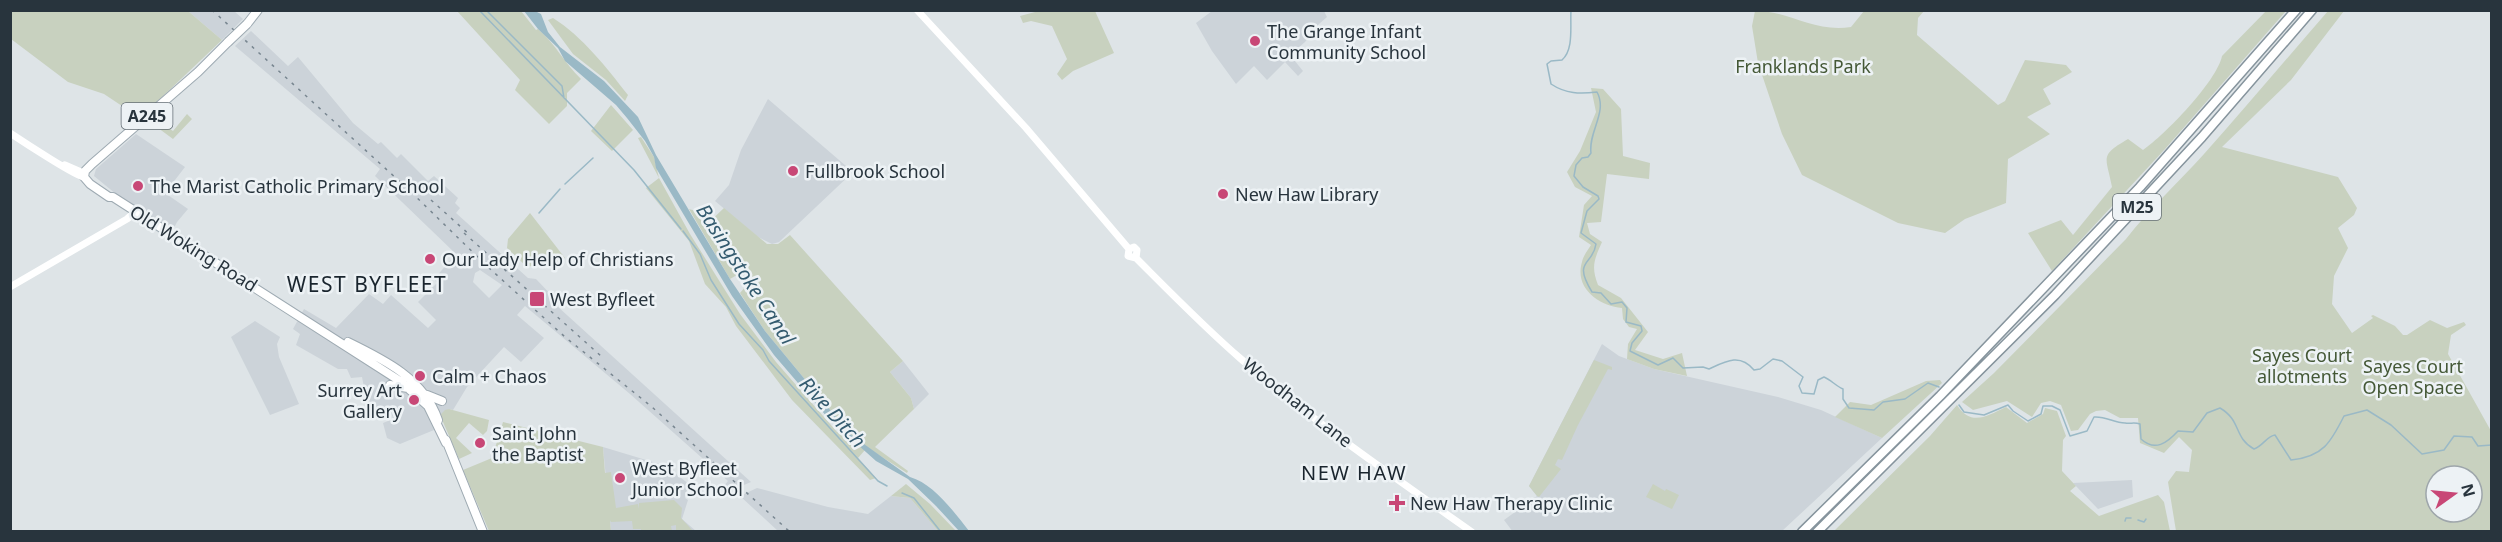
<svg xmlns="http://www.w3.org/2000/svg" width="2502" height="542" font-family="'Noto Sans',sans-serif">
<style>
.built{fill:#ccd3d9;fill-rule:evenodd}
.green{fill:#c8d1bf;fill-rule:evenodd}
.water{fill:#9ab9c6}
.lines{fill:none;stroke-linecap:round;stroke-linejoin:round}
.stream{stroke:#9ab9c6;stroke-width:1.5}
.primary-casing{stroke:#9eaab2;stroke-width:10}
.highway-casing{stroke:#86949d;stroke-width:11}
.secondary{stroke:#fff;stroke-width:7}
.primary{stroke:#fff;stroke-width:8}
.highway{stroke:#fff;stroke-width:8}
.rail{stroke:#788690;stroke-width:1.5;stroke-dasharray:3 6;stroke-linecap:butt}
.primary-bridge-casing{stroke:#9eaab2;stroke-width:10;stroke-linecap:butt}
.primary-bridge{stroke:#fff;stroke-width:8}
.poi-dot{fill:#c84776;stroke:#edf2f5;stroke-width:2}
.labels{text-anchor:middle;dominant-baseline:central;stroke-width:5;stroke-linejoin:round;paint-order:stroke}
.shield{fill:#edf2f5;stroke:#636d74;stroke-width:1.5}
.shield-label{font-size:16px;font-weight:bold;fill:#28343d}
.poi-label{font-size:18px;fill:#28343d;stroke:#edf2f5;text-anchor:start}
.park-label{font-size:18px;fill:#445836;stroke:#edf2f5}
.street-label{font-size:18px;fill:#28343d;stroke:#edf2f5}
.water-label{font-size:20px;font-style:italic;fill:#345b6f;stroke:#edf2f5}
.neighbourhood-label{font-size:20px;letter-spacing:1.5px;fill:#1a252e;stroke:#edf2f5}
.quarter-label{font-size:21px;letter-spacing:1.5px;fill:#1a252e;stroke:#edf2f5}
</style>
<rect width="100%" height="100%" fill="#dee4e7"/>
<path class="built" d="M188,11H234L243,19L222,40Z
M1212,11H1324L1327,17L1319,24L1305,42L1290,55L1303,71L1298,76L1285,62L1267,80L1254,66L1236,84L1212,51L1196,23Z
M251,31L288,66L298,57L353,123L378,144L381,142L397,158L401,154L428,181L434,176L458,198L455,203L460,208L456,213L528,278L536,279L558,302L557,306L751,482L727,492L722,488L728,481L630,394L525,306L517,315L544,338L521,362L504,347L467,387L453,410L449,409L440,415L434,430L400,444L387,438L383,423L393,419L390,408L372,411L368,408L362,377L351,378L347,369H338L296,345L300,334L293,329L304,309L336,328L369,294L383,304L391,295L428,328L436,320L418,302L437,283L434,279L456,254L375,176L380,169L235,46ZM480,270L502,285L489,298L473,282L475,273Z
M768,99L853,172L779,242L772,244L758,237L715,201L729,185L741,150Z
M136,134L185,167L165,193L188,209L177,222L173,230L116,194L94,176L96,169Z
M255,321L280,337L277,344L279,357L299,404L270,415L231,337Z
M1602,344L1619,356L1654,369L1778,397L1821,410L1882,438L1782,531L1513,532L1504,520L1537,496L1529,486Z
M903,361L929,394L914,409L911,398L890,372Z
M603,447L666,466L690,485L685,498L688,500L682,519L696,531H611Z
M2132,480L2133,497L2098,509L2073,483Z
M757,488L828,507L868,514L891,496L910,498L938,531H778L740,496Z"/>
<path class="green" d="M2267,10L2286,11L2165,149L2052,271L2028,233L2061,220L2073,235L2112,187C2106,156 2099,156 2128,139L2143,150C2165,135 2217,81 2222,56Z
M10,11H188L222,40L140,118L104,94L68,82L11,39Z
M457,11H521L536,30L538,29C556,44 564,63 581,79L567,93V106L549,124L515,90L520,80Z
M1039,11H1095L1114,53L1073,71L1062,80L1057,74L1067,59L1052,26L1031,21L1023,23L1020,16Z
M1755,11C1788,10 1814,33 1851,27L1864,11H1924L1918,18L1917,35L1998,105L2005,101L2025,60L2066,65L2072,72L2043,89L2051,104L2027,117L2050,134L2008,159L2006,203L1965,219L1945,233L1898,223L1802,175L1782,134L1758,63L1752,26Z
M2328,11H2344L2291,80L2222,147L2338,177L2357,208L2354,215L2338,228L2348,248L2334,276L2332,304L2352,333L2373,318L2371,316L2373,315L2395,326L2403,335H2407L2430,320L2447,328L2464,322L2466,325L2451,335L2448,354L2491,431V531H2176L2168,482L2176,471L2189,472L2192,450L2179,437L2164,453L2140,443L2138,418H2120L2105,410L2096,411L2090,414L2078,430L2071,431L2061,405L2050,401L2041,403L2032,417L2007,401L1973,410L1962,402L1994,373L2126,239C2149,209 2178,183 2204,154C2246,107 2287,58 2328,11ZM2436,476H2472V512H2436Z
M553,18C583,37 606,67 628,95L625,101L606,80L573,54L548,20Z
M1591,88L1603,89L1621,109L1623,156L1650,163L1649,179L1607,174L1601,222L1587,223L1590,234L1602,242C1594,260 1591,267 1598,285L1621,298L1648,332L1635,350L1663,359L1682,353L1687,376L1654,369L1627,359L1628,344L1637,329L1629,327L1623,319L1622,308C1599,306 1574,288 1582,262C1583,256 1588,250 1591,245L1579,237L1584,205L1592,196L1575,187L1567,172L1580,151L1596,112Z
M611,105L633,130L612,151L591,131Z
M187,114L192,119L173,139L154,125L158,121L173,131Z
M641,137L654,157L659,178L690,234L740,314L776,362L837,432L848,436L865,450L858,458L876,478L870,480L792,400L736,326L726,307L705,284L689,241L646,188L659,178L638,138Z
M724,208L767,244H778L790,235L903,361L890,372L911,398L914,409L875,447L908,471L907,473C887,460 868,449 850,434L765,331L740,293L746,286L737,275L730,279L689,209L696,211L705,226Z
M530,213L565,258L551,267L526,266L507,248L508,239Z
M1594,360L1612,367V370L1608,369L1578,425L1562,460L1558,459L1555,465L1561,469L1539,497L1537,496L1529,486Z
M1940,380L1942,383L1882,438L1835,417L1850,402L1871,405L1926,381Z
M1957,405C1971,427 1987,416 2006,407L2027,423L2043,414L2045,408L2057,411L2066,436L2063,440L2062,471L2076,486L2070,491L2099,516L2158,495L2164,502L2170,531L1833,532L1930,436Z
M449,409L489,420L487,431L483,435L469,423L456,438L472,453L459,459L440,415L445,410Z
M503,422L603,447L605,473L611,472L616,508L638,504L639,509V503L674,500L682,508L681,518L693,531H676V525L671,526L672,531H641V529H633L632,521L611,522L610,520L611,531H489L463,470L492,458Z
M906,484L930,504L956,531H938L910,498L891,496Z
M1653,484L1665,491L1666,489L1679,495L1672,509L1646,497Z"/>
<path class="water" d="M524,11H535L541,14L548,32L560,47L604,81L638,117L656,155L730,279L765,331L850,434L910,477C934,484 954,512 969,531H959L936,506L908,479L876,461L848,436L840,432L774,355L732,296L656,168L654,157L645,141L627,118L616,105L565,61L558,48L538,29Z"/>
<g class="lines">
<path class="stream" d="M479,10L634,170L681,229
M486,10L562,86L564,98
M1571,10C1570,27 1574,49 1562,60L1551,61L1547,64L1551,84C1566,94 1580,94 1597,92C1608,112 1588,132 1591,153L1588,157L1582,158L1576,165L1574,176L1583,187L1598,196L1599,199L1587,211L1581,233L1596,244C1593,266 1572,259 1592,292L1601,293L1611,304L1622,302L1627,308L1626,322L1641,326L1642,331L1632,343L1630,351L1658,365L1673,358L1683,368L1703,367L1709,369C1726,361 1740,353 1754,370L1760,369L1773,359L1782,361L1803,377L1799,386L1802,393L1814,394L1818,380L1824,377C1831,380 1836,386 1843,389V399L1849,408L1874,410L1883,402L1905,399L1928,383L1939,387
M565,184L593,158
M539,213L560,189
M683,231L700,254L711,280L739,324L763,350L769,361L878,481L887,486
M1959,405L1964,412L1984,415L2008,405L2013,411L2028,421L2041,414L2043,406H2052L2060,410L2070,436L2087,431L2094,417C2106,416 2114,423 2125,423C2131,424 2134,422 2140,424L2141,439C2155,452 2167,443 2178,431L2193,432L2207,413L2220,408C2242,421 2233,437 2254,449C2263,446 2267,436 2275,435L2291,460C2323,457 2331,442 2344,416L2367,410L2391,425L2422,454L2444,450L2454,436L2472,437L2478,446L2492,445
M902,493L914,498L941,532
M2138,520L2144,522L2146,519
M2125,521L2126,518H2131"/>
<defs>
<path id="primary" d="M247,24L258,10
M84,177L90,184L109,197H113L400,381L428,406L446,443
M84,177L85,171L92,164L198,72L228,42
M348,342C385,360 424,379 438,420
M390,385L408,388
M427,395L442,401
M446,440L483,532"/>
<path id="highway" d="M1802,532L1940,396L2140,187L2296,10
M1817,532L2055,295L2202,137L2312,10"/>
</defs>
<use href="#primary" class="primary-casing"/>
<use href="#highway" class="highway-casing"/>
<path class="secondary" d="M917,10L1026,128L1129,249
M10,133C22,141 77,177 84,177
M65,165L81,172L84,177
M1129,249L1134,247L1137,250L1136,258
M1129,249L1128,256L1136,258
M1136,258C1170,292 1205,328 1241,359C1314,422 1394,477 1472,532
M10,287L127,219L135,212"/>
<use href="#primary" class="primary"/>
<use href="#highway" class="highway"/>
<path class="rail" d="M212,10L409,190L488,267L565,337L652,407L790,532
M431,200L471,236
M464,233L602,357"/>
<defs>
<path id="primary-bridge" d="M228,42L247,24"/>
</defs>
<use href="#primary-bridge" class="primary-bridge-casing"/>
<use href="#primary-bridge" class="primary-bridge"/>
</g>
<g class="poi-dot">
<circle cx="1255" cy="41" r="6"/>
<circle cx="793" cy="171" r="6"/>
<circle cx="138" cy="186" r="6"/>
<circle cx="1223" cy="194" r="6"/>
<circle cx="430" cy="259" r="6"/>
<rect x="529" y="291" width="16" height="16" rx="3"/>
<circle cx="420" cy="376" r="6"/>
<circle cx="414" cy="400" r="6"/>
<circle cx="480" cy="443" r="6"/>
<circle cx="620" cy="478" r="6"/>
<path d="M1394 494h6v6h6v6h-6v6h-6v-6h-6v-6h6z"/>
</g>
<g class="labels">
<g class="shield">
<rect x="121.5" y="103" width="51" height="26" rx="4.5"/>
<rect x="2113" y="194" width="48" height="26" rx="4.5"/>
</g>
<g class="shield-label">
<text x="147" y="116">A245</text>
<text x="2137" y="207">M25</text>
</g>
<g class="poi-label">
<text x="1267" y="31">The Grange Infant<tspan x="1267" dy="21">Community School</tspan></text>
<text x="805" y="171">Fullbrook School</text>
<text x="150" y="186">The Marist Catholic Primary School</text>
<text x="1235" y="194">New Haw Library</text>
<text x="442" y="259">Our Lady Help of Christians</text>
<text x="550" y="299">West Byfleet</text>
<text x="432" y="376">Calm + Chaos</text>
<text x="402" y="390" text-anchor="end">Surrey Art<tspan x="402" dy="21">Gallery</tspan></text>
<text x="492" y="433">Saint John<tspan x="492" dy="21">the Baptist</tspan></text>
<text x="632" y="468">West Byfleet<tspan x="632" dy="21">Junior School</tspan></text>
<text x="1410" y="503">New Haw Therapy Clinic</text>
</g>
<g class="park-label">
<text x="1803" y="66">Franklands Park</text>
<text x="2302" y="355">Sayes Court<tspan x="2302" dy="21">allotments</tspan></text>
<text x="2413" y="366">Sayes Court<tspan x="2413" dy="21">Open Space</tspan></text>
</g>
<g class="street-label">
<text transform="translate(194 248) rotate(32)">Old Woking Road</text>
<text transform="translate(1298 402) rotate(38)">Woodham Lane</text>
</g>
<g class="water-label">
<text transform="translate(746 274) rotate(57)">Basingstoke Canal</text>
<text transform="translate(833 412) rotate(48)">Rive Ditch</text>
</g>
<g class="neighbourhood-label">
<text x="1354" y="472">NEW HAW</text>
</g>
<g class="quarter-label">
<text x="367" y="284">WEST BYFLEET</text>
</g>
</g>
<rect width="2502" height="542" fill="none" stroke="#28343d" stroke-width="24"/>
<g transform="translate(2454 494) rotate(75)"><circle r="28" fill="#edf2f5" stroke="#9ea6ab" stroke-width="1.5"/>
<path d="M0-4.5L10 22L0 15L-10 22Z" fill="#c84776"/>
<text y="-9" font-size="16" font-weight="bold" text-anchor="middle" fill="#28343d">N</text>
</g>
</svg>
